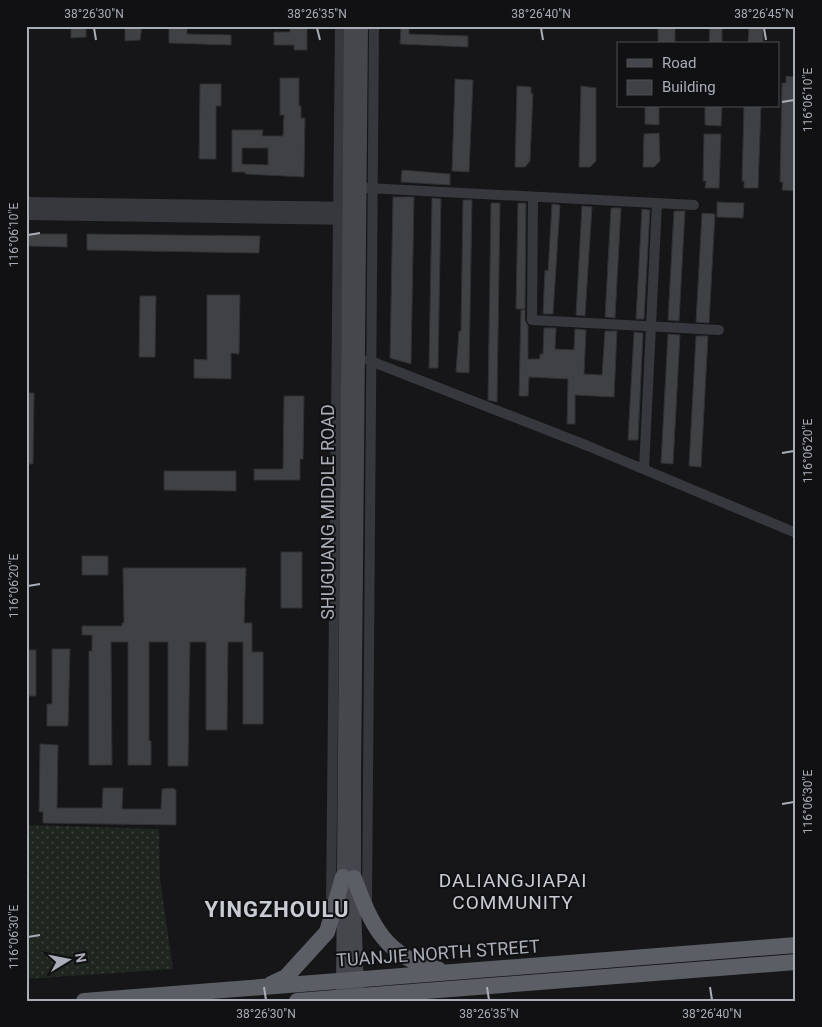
<svg xmlns="http://www.w3.org/2000/svg" width="822" height="1027" font-family="Roboto,sans-serif">
<style>
.grass{fill:url(#grass-dots)}
.building{fill:#404145;stroke:#303034;fill-rule:evenodd}
.lines{fill:none;stroke-linecap:round;stroke-linejoin:round}
.minor{stroke:#37383d;stroke-width:10}
.tertiary{stroke:#37383d;stroke-width:12}
.secondary{stroke:#45474d;stroke-width:14}
.trunk{stroke:#5b5e65;stroke-width:16}
.ticks{fill:none;stroke:#a8adb8;stroke-width:2}
.labels{text-anchor:middle;dominant-baseline:central;stroke-width:4;stroke-linejoin:round;paint-order:stroke}
.street-label{font-size:18px;fill:#a8adb8;stroke:#111113}
.neighbourhood-label{font-size:19px;letter-spacing:1px;fill:#c9ccd4;stroke:#111113}
.district-label{font-size:22px;font-weight:bold;letter-spacing:1px;fill:#c9ccd4;stroke:#111113}
.neatline{fill:none;stroke:#a8adb8;stroke-width:2}
.ticks-label{font-size:12px;text-anchor:middle;fill:#a8adb8}
</style>
<defs>
<pattern id="grass-dots" width="8" height="8" patternUnits="userSpaceOnUse" patternTransform="scale(1.25)"><rect width="8" height="8" fill="#1e261f"/><path d="M2 2h.1M6 6h.1" fill="none" stroke="#3c433d" stroke-width="1.8" stroke-linecap="round"/></pattern>
</defs>
<rect width="100%" height="100%" fill="#161618"/>
<path class="grass" d="M26,825L159,829L160,880L173,969L26,979Z"/>
<path class="building" d="M71,26H86V37L71,38Z
M125,26H142L140,40L125,41Z
M169,26H187V34L231,35V45L169,43Z
M290,26H307V50H294V45H274V32H290Z
M401,26H409V34L468,36V47L400,44Z
M658,26H675V44H658Z
M710,26H722V44H709Z
M749,26H763V44H748Z
M786,76L796,77V191L782,190L783,182H780L782,83H786Z
M280,78H299V106H301V118H305L304,177L245,174V172H232V130H263L262,136H283L284,115H280ZM242,148H268V165L242,164Z
M455,79L473,80L469,172L452,171Z
M200,84H221V106H216V159H199Z
M517,86L531,87V94L533,93L530,161L525,167H515Z
M581,86L596,88V161L590,167H579Z
M645,106H659V125L645,124Z
M705,106H722L721,126L705,125Z
M744,106H761L758,188H744V181H742Z
M659,133L660,161L654,167H643L644,134Z
M704,134H721L719,188H705L706,181H703Z
M402,170L450,174V185L401,182Z
M393,197H414L411,364L390,358Z
M432,198L441,199L438,368H429Z
M463,200H472L469,373L456,372L459,331H461Z
M717,202L744,203L743,218L717,217Z
M491,203H500L497,402L488,400Z
M518,203H526L525,309H516Z
M552,204L560,205L553,314H543L545,270L548,271Z
M582,206L592,207L585,316L576,315Z
M611,208H621L615,318L605,317Z
M642,209L650,210L644,319H636Z
M674,211H685L679,321L668,320Z
M702,213L715,214L709,323L696,322Z
M26,234H67V247L26,246Z
M87,234L260,236L259,253L87,250Z
M207,295H240L239,354L231,353V379L194,378V359L207,360Z
M140,296H156L155,357H139Z
M521,310H525V320L528,326V359H540V354H543L544,328H556L555,349L574,350L575,329L586,330L584,374L602,375L605,331H617L614,397L575,395V424H567L568,379L529,377L528,396H519Z
M634,332L643,333L638,440H628Z
M668,334L680,335L673,464L661,463Z
M696,336H708L701,467L689,466Z
M26,393H34L33,464H26Z
M284,396H304L303,459H300V480H254V469H283Z
M164,471H236V491L164,490Z
M281,552H302V608H281Z
M82,556H108V575H82Z
M123,568H246L244,623H252V652H263V724H243V642H228L227,730H206V642H190L188,766H168V642H149V741H151V765H128V642H111L112,765H89V651H92V635H82V626H122V623H124Z
M52,649H70L68,726H47V704H52Z
M26,650H36V696H26Z
M40,744L58,745L57,808H102L103,788H123L122,809H161L162,789L173,788L176,790V825L43,823V812H39Z"/>
<g class="lines">
<path class="minor" d="M367,188L694,205
M533,197L532,320L719,330
M368,360L588,446L796,533
M644,469L657,203
M367,901L374,26
M331,903L340,26"/>
<path class="tertiary" d="M26,203L359,208
M26,214L359,219"/>
<path class="secondary" d="M343,990L351,26
M357,990L354,906V780L361,26"/>
<path class="trunk" d="M354,878C371,924 385,958 438,969
M271,984L286,977L327,932L343,877
M84,1001L796,945
M297,1001L796,962"/>
</g>
<path class="ticks" d="M94,28L96,40M317,28L320,40M541,28L543,40M764,28L766,40M782,102L794,100M28,235L40,233M782,453L794,451M28,586L40,584M782,804L794,802M28,937L40,935M264,987L266,1000M487,987L489,1000M710,987L712,1000"/>
<g class="labels">
<g class="street-label">
<text transform="translate(327 512) rotate(-90)">SHUGUANG MIDDLE ROAD</text>
<text transform="translate(438 953) rotate(-4)">TUANJIE NORTH STREET</text>
</g>
<g class="neighbourhood-label">
<text x="513" y="880">DALIANGJIAPAI<tspan x="513" dy="22">COMMUNITY</tspan></text>
</g>
<g class="district-label">
<text x="277" y="909">YINGZHOULU</text>
</g>
</g>
<rect width="822" height="1027" fill="none" stroke="#111113" stroke-width="55"/>
<rect x="617" y="42" width="162" height="65" fill="#111113" stroke="#4d4f55"/>
<rect x="627" y="59" width="25" height="8" fill="#45474d" stroke="#4d4f55"/>
<text x="662" y="68" font-size="15" fill="#a8adb8">Road</text>
<rect x="627" y="80" width="25" height="15" fill="#404145" stroke="#4d4f55"/>
<text x="662" y="92" font-size="15" fill="#a8adb8">Building</text>
<g transform="translate(68 960) rotate(80)" stroke="#111113" stroke-width="4" paint-order="stroke">
<path d="M0-4L9 19L0 12L-9 19Z" fill="#a8adb8"/>
<text y="-8" font-size="14" font-weight="bold" text-anchor="middle" fill="#a8adb8">N</text>
</g>
<rect x="28" y="28" width="766" height="972" class="neatline"/>
<g class="ticks-label">
<text x="94" y="18">38°26'30"N</text>
<text x="317" y="18">38°26'35"N</text>
<text x="541" y="18">38°26'40"N</text>
<text x="764" y="18">38°26'45"N</text>
<text transform="translate(808 100) rotate(-90)" y="4">116°06'10"E</text>
<text transform="translate(14 235) rotate(-90)" y="4">116°06'10"E</text>
<text transform="translate(808 451) rotate(-90)" y="4">116°06'20"E</text>
<text transform="translate(14 586) rotate(-90)" y="4">116°06'20"E</text>
<text transform="translate(808 802) rotate(-90)" y="4">116°06'30"E</text>
<text transform="translate(14 937) rotate(-90)" y="4">116°06'30"E</text>
<text x="266" y="1018">38°26'30"N</text>
<text x="489" y="1018">38°26'35"N</text>
<text x="712" y="1018">38°26'40"N</text>
</g>
</svg>
